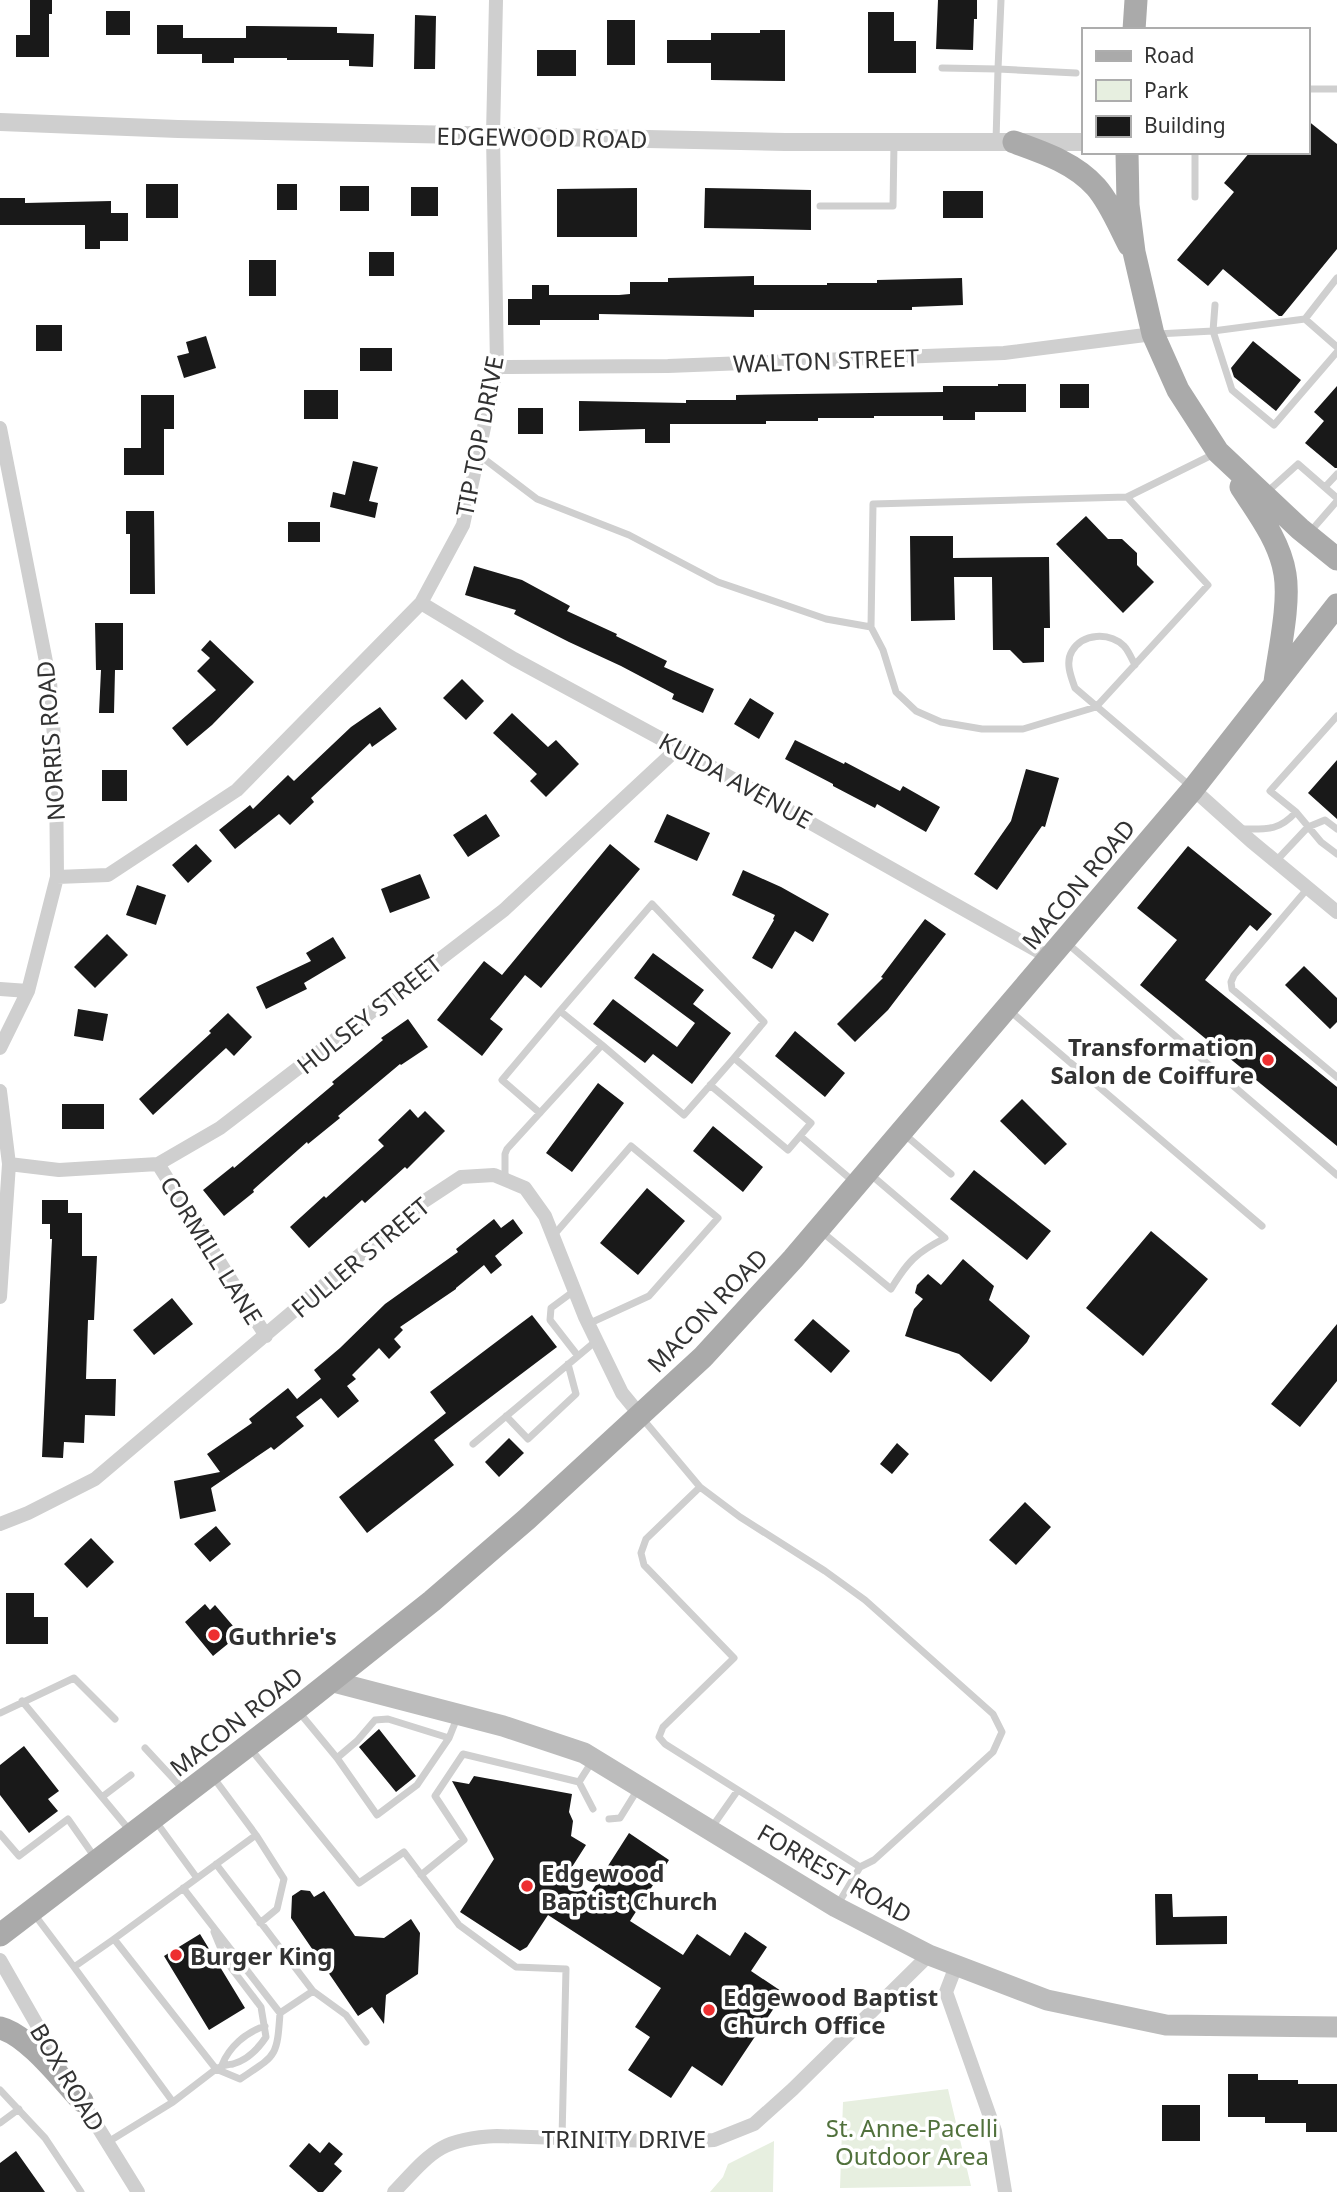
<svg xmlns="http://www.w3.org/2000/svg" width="1337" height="2192" font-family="'Noto Sans',sans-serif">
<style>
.green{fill:#e7efe0}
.building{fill:#191919}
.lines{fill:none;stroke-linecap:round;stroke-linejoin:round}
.service{stroke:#cfcfcf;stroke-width:7}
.minor{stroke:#cfcfcf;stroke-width:14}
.tertiary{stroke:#cfcfcf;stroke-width:18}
.secondary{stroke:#bcbcbc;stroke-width:21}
.primary{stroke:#aaa;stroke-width:23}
.poi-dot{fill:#ed2f30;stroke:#fff;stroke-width:2.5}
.labels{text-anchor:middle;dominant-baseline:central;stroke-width:7;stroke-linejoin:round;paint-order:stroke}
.street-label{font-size:24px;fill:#323232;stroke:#fff}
.poi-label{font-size:24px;font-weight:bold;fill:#323232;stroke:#fff;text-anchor:start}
.park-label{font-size:24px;fill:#51713c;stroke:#fff}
</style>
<rect width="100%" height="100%" fill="#fff"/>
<path class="green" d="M948,2089L971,2186L840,2188L843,2102Z
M774,2141L773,2192H710L723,2177L728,2164Z"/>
<path class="building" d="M30,0H52V14H49V57H16V35H30Z
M938,0H977V19H974L973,50L936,49Z
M106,11H130V35H106Z
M868,12H894V41H916V73H868Z
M415,15L436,16L435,69H414Z
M607,20H635V65H607Z
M157,25H183V38H246V26L337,27V33L374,34L373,67L349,66V60H287V58H234V63H202V54H157Z
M760,30H785V81L711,80V63H667V40H711V33H760Z
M537,50H576V76H537Z
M1307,120L1337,144V249L1282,316H1279L1223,269L1208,286L1177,260L1234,192L1224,183L1250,152H1307Z
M146,184H178V218H146Z
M277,184H297V210H277Z
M340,186H369V211H340Z
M411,187H438V216H411Z
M637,188V237H557V189Z
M705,188L811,190V230L704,228Z
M943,191H983V218H943Z
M0,198H25V203L111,201V213H128V241H100V249H85V225H0Z
M369,252H394V276H369Z
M249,260H276V296H249Z
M754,276V285H827V283H877V280L962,278L963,305L912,307V310H754V317L599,314V320H540V325H508V299H532V285H549V295H619L630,294V282H668V278Z
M36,325H62V351H36Z
M206,336L216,368L184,378L177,356L189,353L186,342Z
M1253,341L1301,380L1276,411L1234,377L1231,368Z
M360,348H392V371H360Z
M998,384H1026V412H975V420H943V416H874V418H818V421H766V424H670V443H645V429L579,431V401L686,403V400H736V395L943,392V386H998Z
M1060,384H1089V408H1060Z
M1337,386V468H1335L1305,443L1324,421L1314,412Z
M304,390H338V419H304Z
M141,395H174V429H164V475H124V448H141Z
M518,408H543V434H518Z
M353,461L378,467L369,501L378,503L375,518L330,507L333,492L345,495Z
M126,511H154L155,594H130V534H126Z
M1086,516L1108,539H1122L1137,553V565L1154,582L1123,613L1056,544Z
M288,522H320V542H288Z
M910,536H953V558L1049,557L1050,628H1044V662L1023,663L1010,650H993L992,577H954L955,620L911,621Z
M474,566L522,580L570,606L567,611L617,634L616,636L667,661L664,667L714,689L703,713L672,699L674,694L621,666L569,642L514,614L516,610L465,595Z
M95,623H123V670H115L114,713H99L101,670H96Z
M210,640L254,682L212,725L187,746L172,728L216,690L197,671L210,658L201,650Z
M462,679L484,701L466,720L443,698Z
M750,698L774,713L759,739L734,724Z
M380,707L397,729L372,747L370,743L311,798L314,802L290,825L279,814L235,849L219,830L250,805L253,809L288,775L294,781L351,727Z
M512,713L548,747L556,740L579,764L546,797L530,781L537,774L493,733Z
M795,740L844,764L845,762L900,791L903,786L940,807L926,832L877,804L875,808L833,786V784L785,759Z
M1337,760V819L1308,793Z
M1026,769L1059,778L1045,827L1042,826L997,890L974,874L1011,821Z
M102,770H127V801H102Z
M486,814L500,836L468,857L453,835Z
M667,814L710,833L697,861L654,842Z
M196,844L212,861L188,883L172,865Z
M610,844L640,869L541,988L525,975L490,1019L503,1029L482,1056L437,1020L484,961L502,975Z
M1188,846L1272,914L1257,931L1250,925L1205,980L1337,1087V1146L1140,985L1177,940L1137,908Z
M743,870L781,887L829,914L813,942L795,931L772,969L752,958L774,920L773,919L775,915L732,895Z
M420,874L430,898L390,913L381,889Z
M137,885L166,895L156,925L126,915Z
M925,919L946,934L888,1010L855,1042L837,1024L883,978L881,977Z
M107,934L128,955L95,988L74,967Z
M333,937L346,958L304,983L307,989L266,1009L256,987L311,961L306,953Z
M653,953L704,990L693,1004L731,1033L692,1084L653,1054L645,1063L593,1024L613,999L677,1047L695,1023L634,978Z
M1304,966L1337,998V1022L1330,1029L1285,985Z
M78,1009L108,1014L103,1041L74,1036Z
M228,1013L252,1037L234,1056L226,1048L153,1115L139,1099L211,1033L209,1031Z
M408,1019L428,1047L401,1065L400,1064L338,1116L340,1118L308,1144L307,1142L253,1190L254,1192L224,1216L203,1190L233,1166L234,1168L334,1084L332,1082L383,1040L381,1038Z
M795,1031L845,1073L825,1097L775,1056Z
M598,1083L624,1103L572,1172L546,1153Z
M1022,1099L1067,1144L1045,1165L1000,1121Z
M62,1104H104V1129H62Z
M410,1109L418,1118L425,1111L445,1131L407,1169L405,1167L365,1203L362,1200L309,1248L290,1227L324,1196L326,1198L384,1146L378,1140Z
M713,1126L763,1167L743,1192L693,1151Z
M974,1170L1051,1231L1027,1260L950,1199Z
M647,1188L685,1221L638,1275L600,1243Z
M42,1200H68V1213H82V1256H97L94,1320H88L86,1379H116L115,1416L85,1415L84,1443L64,1442L63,1458L42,1457L52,1239H50V1224H42Z
M494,1219L501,1228L513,1219L523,1233L495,1256L502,1265L491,1274L484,1265L456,1288V1289L400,1327L403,1330L394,1339L401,1347L389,1359L379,1348L352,1375L356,1379L347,1386L359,1401L338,1418L321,1398L296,1417L304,1426L274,1450L271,1447L211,1488L216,1511L180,1519L174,1481L220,1472L207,1454L252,1423L249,1419L288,1388L297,1399L321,1379L314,1370L340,1348L385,1304L458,1252L456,1249Z
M1151,1231L1208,1279L1143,1356L1086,1308Z
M963,1259L994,1286L989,1300L1030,1336L1027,1342L991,1382L959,1354L905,1336L914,1309L923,1299L915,1293L917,1285L928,1274L941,1285Z
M172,1298L193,1324L154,1355L133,1330Z
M532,1315L557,1347L434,1440L454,1465L367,1533L339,1497L446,1413L430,1392Z
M813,1319L850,1351L831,1373L794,1340Z
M1337,1324V1381L1300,1427L1271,1404Z
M509,1438L524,1453L499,1477L485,1462Z
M897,1443L909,1454L892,1474L880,1464Z
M1025,1502L1051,1527L1016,1565L989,1540Z
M216,1526L231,1544L210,1562L194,1544Z
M91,1538L114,1562L87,1588L64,1564Z
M6,1593H34V1617H48V1644H6Z
M205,1604L210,1610L215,1605L240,1634L213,1656L185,1622Z
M379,1729L416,1776L396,1792L359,1747Z
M24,1746L59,1791L48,1799L58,1811L29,1833L0,1795V1765Z
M474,1776L572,1794L569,1812L573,1821L571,1836L586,1845L565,1878L590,1894L629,1833L669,1860L630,1921L683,1955L697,1934L730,1956L745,1932L767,1947L751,1971L784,1993L722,2086L692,2066L671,2098L628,2070L650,2037L635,2027L661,1988L548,1915L527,1947L520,1951L460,1912L494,1859L452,1781L469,1784Z
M301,1890L310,1891L314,1897L324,1891L355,1936L384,1938L411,1919L420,1933L418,1974L386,1995L384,2024L372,2007L358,2016L291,1918L292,1896Z
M1155,1894H1172L1173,1917L1227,1916V1944L1156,1945Z
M200,1934L245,2008L209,2030L164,1956Z
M1228,2074H1258V2080H1298V2084H1337V2132H1306V2123H1265V2117H1228Z
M1162,2105H1200V2141H1162Z
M329,2142L343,2154L334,2164L342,2171L323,2192H318L289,2166L309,2143L320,2153Z
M16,2151L45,2192H0V2163Z"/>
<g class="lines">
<path class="service" d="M942,68L998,69L1001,0
M1307,89H1337
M996,141L998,69L1076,73
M1195,152V197
M820,206H893L894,143
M1215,305L1213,331L1232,390L1274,425L1337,352
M1305,319L1337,347
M1157,334L1213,331L1305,319L1337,278
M479,455L537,499L629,535L718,582L826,619L871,627
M1325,487L1337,474
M1266,493L1298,464L1337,498
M1127,497L1208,585L1096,707L1023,729H982L941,722L916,711L896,692L883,650L871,627L873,504L1127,497L1214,454
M1310,532L1337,501
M1135,665C1132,659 1128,650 1124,646C1109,632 1083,633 1072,651C1065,662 1071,677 1075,688L1190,786
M1337,716L1270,791L1296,812L1321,842L1337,854
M1240,829C1265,829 1278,832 1296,812
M1276,861L1308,827L1325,820L1337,829
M1308,888L1234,975L1231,982L1232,989L1337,1077
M1068,944L1337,1175
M1010,1011L1262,1226
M602,1045L684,1115L734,1058
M710,1085L788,1150L800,1136
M540,1113L502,1080L560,1011
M904,1134L951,1174
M505,1179V1154L507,1149L602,1045L560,1011L652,904L764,1022L734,1058L811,1123L800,1136L854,1182
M822,1232L891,1289C908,1261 916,1253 945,1238L870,1174
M553,1236L631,1146L718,1218L649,1296L588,1324
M574,1291L551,1308L550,1320L578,1356
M506,1416L528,1439L576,1394L568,1364
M642,1418L700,1487L740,1517L825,1571L865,1600L993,1714L1002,1732L993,1752L874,1860L860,1867L838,1904
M473,1444L596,1341
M700,1487L646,1539L641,1553L644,1565L734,1658L663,1727L659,1737L665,1744L860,1867
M22,1701L131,1832
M299,1712L337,1758L377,1815L417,1785L449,1738
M0,1713L74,1678L115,1719
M249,1747L359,1883L404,1852L459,1925L516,1967L566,1969L562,2138
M145,1748L183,1789
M337,1758L357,1741L375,1720L388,1719L449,1738L457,1718
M213,1777L256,1835L284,1879L277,1909L260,1923
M579,1782L593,1809
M102,1797L131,1775
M154,1819L197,1878
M609,1819L620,1818L638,1789
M712,1827L738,1790
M0,1834L19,1856L68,1819L96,1859
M421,1875L464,1840L435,1796L463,1754L579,1782L593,1760
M183,1888L280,2013L313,1991L216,1864
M34,1914L74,1967L114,1939
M214,1932L226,1961L261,2007L266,2037C258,2049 247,2060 233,2064C226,2065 222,2065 216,2069
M74,1967L173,2102
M313,1991L346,2015L366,2042
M222,2065C229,2047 246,2032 265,2026
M216,2069L240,2079C276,2055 277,2058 280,2013
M0,2090L45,2138L81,2192
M0,2123L19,2109
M108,2142L173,2102L216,2069L114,1939L256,1835"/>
<path class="minor" d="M497,367L668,366L1004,353L1153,334
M0,428L50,682L56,765L57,877L28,991L0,1048
M421,603L514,659L678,748L1050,958
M1193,789L1251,841L1337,912
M57,877L108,875L237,790L421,603L463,525L497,367L493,135L496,0
M0,989L28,991
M0,1091L9,1164L0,1297
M9,1164L59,1170L158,1164L220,1128L504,910L678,748
M158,1164L266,1336
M0,1524L28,1513L95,1479L420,1204L461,1177L494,1175L525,1188L545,1216L585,1317L622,1393L640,1415
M0,1960L60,2065
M956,1966L946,1992L995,2131L1005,2192
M78,2095L138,2192
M394,2192C431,2153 440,2138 497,2136L681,2142L714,2140L754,2124L793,2089L929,1955"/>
<path class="tertiary" d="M0,122L178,129L785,142H1083"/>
<path class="secondary" d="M330,1681L503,1726L584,1753L836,1907L929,1955L1047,2000L1166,2025L1337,2027"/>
<path class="primary" d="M1134,30L1136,0
M1014,142C1042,152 1075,163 1096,187C1110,203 1119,226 1129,245
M1127,152L1128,205L1134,252L1153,334L1178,390L1218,452L1300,529L1337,559
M1241,487C1258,513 1280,542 1285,574C1290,604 1279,651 1275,682
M0,1935L296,1709L432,1601L527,1519L703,1357L793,1259L1193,789L1337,605
M0,2028C28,2035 62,2080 82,2101"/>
</g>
<g class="poi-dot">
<circle cx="1268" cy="1060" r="7"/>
<circle cx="214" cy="1635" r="7"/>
<circle cx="527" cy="1886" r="7"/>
<circle cx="176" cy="1955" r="7"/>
<circle cx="709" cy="2010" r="7"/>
</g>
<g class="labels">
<g class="street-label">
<text transform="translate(542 137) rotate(1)">EDGEWOOD ROAD</text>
<text transform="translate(826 360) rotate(-2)">WALTON STREET</text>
<text transform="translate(479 436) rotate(-79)">TIP TOP DRIVE</text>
<text transform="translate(50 741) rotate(-94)">NORRIS ROAD</text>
<text transform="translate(736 780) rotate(29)">KUIDA AVENUE</text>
<text transform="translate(1078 884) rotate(-50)">MACON ROAD</text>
<text transform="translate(369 1014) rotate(-38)">HULSEY STREET</text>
<text transform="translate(212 1250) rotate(58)">CORMILL LANE</text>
<text transform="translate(360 1257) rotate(-40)">FULLER STREET</text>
<text transform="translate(707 1310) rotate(-46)">MACON ROAD</text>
<text transform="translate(236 1721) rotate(-38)">MACON ROAD</text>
<text transform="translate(835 1873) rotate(30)">FORREST ROAD</text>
<text transform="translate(68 2077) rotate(59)">BOX ROAD</text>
<text x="624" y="2138">TRINITY DRIVE</text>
</g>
<g class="poi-label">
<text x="1254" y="1046" text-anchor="end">Transformation<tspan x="1254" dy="28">Salon de Coiffure</tspan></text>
<text x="228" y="1635">Guthrie's</text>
<text x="541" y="1872">Edgewood<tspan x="541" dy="28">Baptist Church</tspan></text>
<text x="190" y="1955">Burger King</text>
<text x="723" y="1996">Edgewood Baptist<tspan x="723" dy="28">Church Office</tspan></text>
</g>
<g class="park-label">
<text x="912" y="2127">St. Anne-Pacelli<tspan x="912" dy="28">Outdoor Area</tspan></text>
</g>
</g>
<rect x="1082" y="28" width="228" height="126" fill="#ffffff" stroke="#adadad" stroke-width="2"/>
<rect x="1096" y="51" width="35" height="10" fill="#aaaaaa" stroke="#adadad" stroke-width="2"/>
<text x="1144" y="63" font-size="21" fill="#323232">Road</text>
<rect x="1096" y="80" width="35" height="21" fill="#e7efe0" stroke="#adadad" stroke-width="2"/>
<text x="1144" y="98" font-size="21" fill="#323232">Park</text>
<rect x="1096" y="116" width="35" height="21" fill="#191919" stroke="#adadad" stroke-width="2"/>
<text x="1144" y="133" font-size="21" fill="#323232">Building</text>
</svg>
